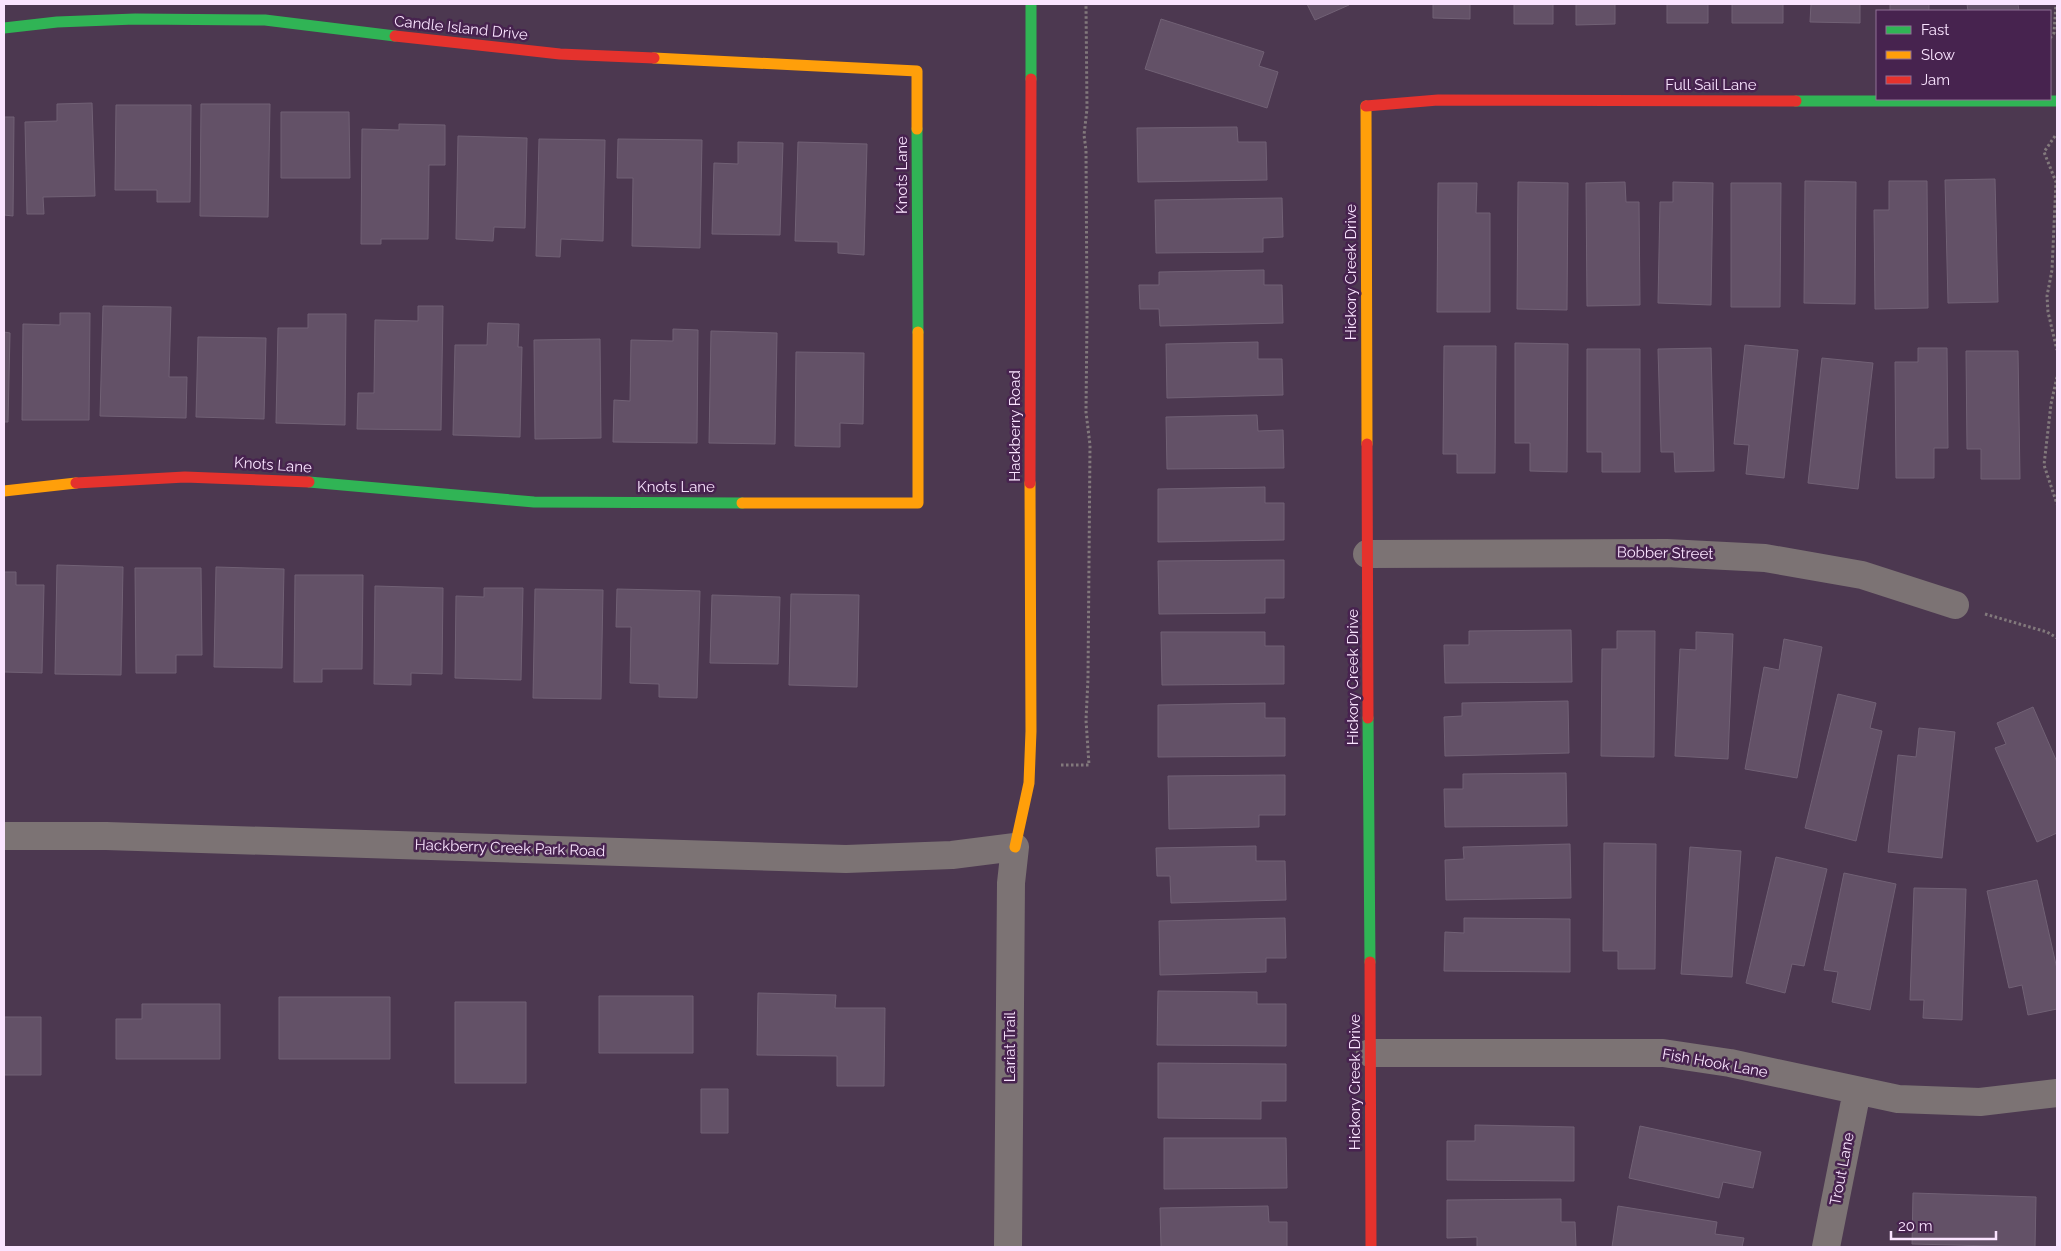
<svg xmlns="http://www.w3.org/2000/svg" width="2061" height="1251" font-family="Raleway,sans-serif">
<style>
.building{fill:#635167;stroke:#716175}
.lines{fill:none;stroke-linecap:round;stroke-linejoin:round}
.path{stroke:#82797c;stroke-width:3;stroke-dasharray:2.5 2.5;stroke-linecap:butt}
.street{stroke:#7c7374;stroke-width:28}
.fast{stroke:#30b455;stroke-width:11}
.slow{stroke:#ff9f0a;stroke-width:11}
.jam{stroke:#e5322d;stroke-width:11}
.labels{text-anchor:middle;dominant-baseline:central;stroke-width:5;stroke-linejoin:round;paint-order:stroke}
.street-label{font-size:15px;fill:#fae4ff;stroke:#47234f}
</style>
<rect width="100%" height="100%" fill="#4c3850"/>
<path class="building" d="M1307,4H1348L1349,5L1315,20Z
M1433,4H1470V19L1433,18Z
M1514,4H1553V24H1514Z
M1576,4H1615V24L1576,25Z
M1667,4H1708V23H1667Z
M1732,4H1783V23H1732Z
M1811,4H1860V23L1810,22Z
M1890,4H1929V11H1890Z
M1967,4H2018L2019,11H1968Z
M1161,19L1264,52L1259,66L1278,72L1267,108L1145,69Z
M92,103L95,196L43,197L44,214H27L25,122L57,121V104Z
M201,104H270L268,217L200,216Z
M116,105H191L190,202H157V190H115Z
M281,112H349L350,178H281Z
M4,117H14L13,216L4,215Z
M399,124L445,125V165H429L428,239H381V244H361L362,129L399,130Z
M1237,127L1238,142H1266L1267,180L1138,182L1137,128Z
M458,136L527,138L525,228L494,227L493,241L456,239Z
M539,139L605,140L603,241L561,239L560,257L536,256Z
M618,139L702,140L700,248L632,246L633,178H617Z
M738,142L783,143L780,235L712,234L714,163L738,164Z
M798,142L867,144L864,255L838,253V242L795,241Z
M1995,179L1998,302L1948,303L1945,180Z
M1805,181L1856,182L1855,304L1804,303Z
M1889,181H1927L1928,308L1875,309L1874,210H1889Z
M1518,182L1568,183L1567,310L1517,309Z
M1625,182L1626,202H1639L1640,305L1587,306L1586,183Z
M1673,182L1713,183L1711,305L1658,303L1660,202H1673Z
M1438,183H1477L1476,213H1490V312H1437Z
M1731,183H1781L1780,307H1731Z
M1282,198L1283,237L1263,238V252L1156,253L1155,200Z
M1264,270V285H1282L1283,323L1160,326L1159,309H1140L1139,285H1159V272Z
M103,306L171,307L169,377H187L186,418L100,416Z
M418,306H443L441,430L357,429L358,393H374L375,320L418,321Z
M60,313H90L89,420H22L23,324L60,325Z
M308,314H346L345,425L276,423L278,328H308Z
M488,323L519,324L518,347H522L520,437L453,435L455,345H487Z
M673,329L698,330L697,443L613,442L614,400L630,401L631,340L673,341Z
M711,331L777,333L775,444L709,443Z
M4,332L10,333L8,422H4Z
M198,337L266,338L264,419L196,417Z
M600,339L601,438L535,439L534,340Z
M1258,342V359H1282L1283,395L1167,398L1166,344Z
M1515,343L1568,344L1567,472L1530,471V443H1515Z
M1745,345L1798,350L1784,478L1746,474L1749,445L1734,444Z
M1444,346H1496L1495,473H1457V454H1443Z
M1711,348L1714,471L1675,472L1674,452H1661L1658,349Z
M1918,348H1947L1948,448H1934V478H1896L1895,362H1918Z
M1587,349H1640V472H1602V452H1587Z
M1966,351H2018L2020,479H1981V449H1967Z
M796,352L864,353L863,424L840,423V447L795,446Z
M1822,358L1873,363L1858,489L1808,483Z
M1257,415L1258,431L1283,430L1284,468L1167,469L1166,417Z
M1265,487V503H1284V540L1158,542V489Z
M1284,560V598H1265V613L1159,614L1158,561Z
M57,565L123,567L121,675L55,674Z
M216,567L284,569L282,668L214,667Z
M135,568H201L202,655H176V673H136Z
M4,572H16V585H44L42,673L4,672Z
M295,575H363L362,669H322V682H294Z
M375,586L443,588L442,674L411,673V685L374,684Z
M484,588H523L521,680L455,678L456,596L484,597Z
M535,589L603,590L601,699L533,698Z
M617,589L700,591L697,698L659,697V684L630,683L631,627H616Z
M791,594L859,595L857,687L789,685Z
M712,595L780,597L778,664L710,663Z
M1571,630L1572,682L1445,683L1444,645H1469V631Z
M1617,631H1655L1654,757L1601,756L1602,649H1617Z
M1161,632H1265V646H1284V684L1162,685Z
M1696,632L1733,634L1728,759L1675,756L1680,649L1696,650Z
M1784,639L1822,647L1797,778L1745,769L1764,667L1779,670Z
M1838,694L1876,703L1870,728L1882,731L1856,841L1805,828Z
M1568,701L1569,753L1445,756L1444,717L1462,716V703Z
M1265,703V718H1285V756L1158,757V705Z
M2033,707L2057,762V833L2037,842L1995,748L2006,744L1997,723Z
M1919,728L1955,732L1942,858L1888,852L1898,755L1916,757Z
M1566,773L1567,826L1445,827L1444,789H1463V774Z
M1285,775V815H1259V827L1169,829L1168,776Z
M1604,843L1656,844L1655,969H1618V951H1603Z
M1570,844L1571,898L1446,900L1445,860L1464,859L1463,847Z
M1256,846V861H1285L1286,900L1171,903L1170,876H1157L1156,848Z
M1690,847L1741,851L1732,977L1681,974Z
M1776,857L1827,869L1804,966L1792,964L1785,993L1746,983Z
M1844,873L1896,884L1870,1010L1832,1002L1838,972L1824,970Z
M2037,880L2057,969V1009L2028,1015L2022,985L2009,988L1987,891Z
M1914,888L1966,889L1962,1020L1923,1018L1924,1000H1910Z
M1285,918L1286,958H1266V972L1160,975L1159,921Z
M1464,918L1570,919V972L1444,971L1445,932L1464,933Z
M1158,991L1257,992V1004H1286V1046L1157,1045Z
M758,993L836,995L835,1008H885L884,1086H837V1056L757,1055Z
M599,996H693V1053H599Z
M279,997H390V1059H279Z
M455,1002H526V1083H455Z
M142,1004H220V1059H116V1019H142Z
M4,1017H41V1075H4Z
M1158,1063L1286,1064V1101H1261V1119L1158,1118Z
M701,1089H728V1133H701Z
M1475,1125L1574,1127V1181L1447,1180V1141H1475Z
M1640,1126L1761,1152L1753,1188L1723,1182L1719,1198L1629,1178Z
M1164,1138H1286L1287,1188L1164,1189Z
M1913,1193L2036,1197L2035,1247L1912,1244Z
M1561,1199V1222H1575L1576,1247H1477V1237L1447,1238V1200Z
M1268,1206L1269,1222H1287V1247H1161L1160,1208Z
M1618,1206L1717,1222L1715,1234L1744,1238L1742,1247H1612Z"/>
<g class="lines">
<path class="path" d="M2050,38L2054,33L2056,4
M2055,136L2044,152L2056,182L2052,270L2047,296L2048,312L2057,350
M2057,377L2051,404L2044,465L2057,504
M1985,614L2047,632L2057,638
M1061,765H1089L1086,720L1088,679L1090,445L1086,412L1087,317L1086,150L1084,135L1087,109L1086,4"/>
<path class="street" d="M1367,554L1667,553L1765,558L1862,575L1955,605
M4,836H106L846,859L952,855L1015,847L1011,883L1008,1247
M1370,1053H1663L1730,1063L1898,1099L1980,1102L2057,1093
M1826,1247L1857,1091"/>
<path class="fast" d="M4,28L57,22L135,19L265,20L395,36
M1031,79V4
M1796,101H2057
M917,129L918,332
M309,482L534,502L742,503
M1368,718L1370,962"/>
<path class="slow" d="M654,58L917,71V129
M1366,106L1367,444
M4,491L76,483
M742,503H918V332
M1015,847L1029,783L1031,731L1030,483"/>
<path class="jam" d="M395,36L560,54L654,58
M1366,106L1438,100L1796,101
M1367,444L1368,718
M76,483L185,477L309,482
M1030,483L1031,79
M1370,962L1371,1247"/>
</g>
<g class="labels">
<g class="street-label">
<text transform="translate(461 28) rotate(6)">Candle Island Drive</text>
<text x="1711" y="85">Full Sail Lane</text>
<text transform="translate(902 175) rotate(-90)">Knots Lane</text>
<text transform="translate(1351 272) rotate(-90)">Hickory Creek Drive</text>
<text transform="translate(1015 426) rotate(-90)">Hackberry Road</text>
<text transform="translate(273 465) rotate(4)">Knots Lane</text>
<text x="676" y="487">Knots Lane</text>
<text transform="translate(1665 553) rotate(1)">Bobber Street</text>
<text transform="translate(1353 677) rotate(-90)">Hickory Creek Drive</text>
<text transform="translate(510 848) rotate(2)">Hackberry Creek Park Road</text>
<text transform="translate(1010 1047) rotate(-90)">Lariat Trail</text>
<text transform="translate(1715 1063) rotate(10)">Fish Hook Lane</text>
<text transform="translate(1355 1082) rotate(-90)">Hickory Creek Drive</text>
<text transform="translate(1842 1169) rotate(-79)">Trout Lane</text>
</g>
</g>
<rect width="2061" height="1251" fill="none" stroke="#fae4ff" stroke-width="10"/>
<rect x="1876" y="10" width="175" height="90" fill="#47234f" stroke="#8f7095"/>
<rect x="1886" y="26" width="25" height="8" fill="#30b455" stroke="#8f7095"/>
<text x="1921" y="35" font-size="15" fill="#fae4ff">Fast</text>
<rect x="1886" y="51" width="25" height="8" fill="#ff9f0a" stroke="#8f7095"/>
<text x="1921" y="60" font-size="15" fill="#fae4ff">Slow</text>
<rect x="1886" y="76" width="25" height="8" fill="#e5322d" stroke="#8f7095"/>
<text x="1921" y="85" font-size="15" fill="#fae4ff">Jam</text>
<path d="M1891 1231v8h105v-8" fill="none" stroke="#fae4ff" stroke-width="2.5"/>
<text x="1898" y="1231" font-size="15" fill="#fae4ff" stroke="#47234f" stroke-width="4" paint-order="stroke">20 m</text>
</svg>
